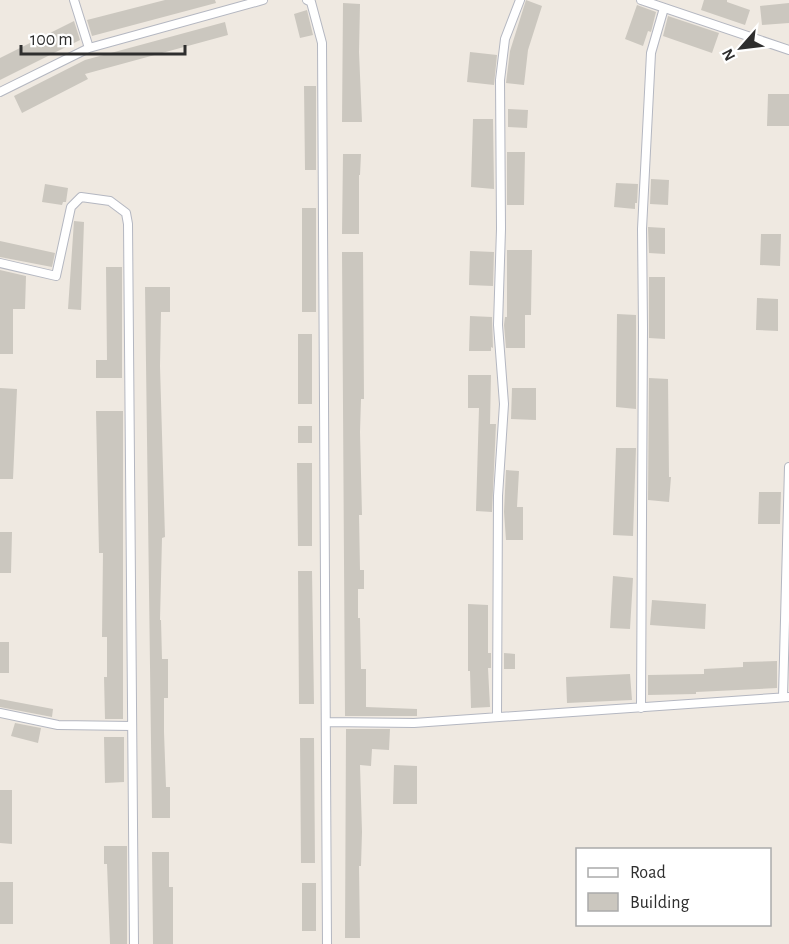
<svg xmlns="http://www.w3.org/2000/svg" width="789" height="944" font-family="'Alegreya Sans',sans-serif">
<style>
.building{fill:#cbc7bf}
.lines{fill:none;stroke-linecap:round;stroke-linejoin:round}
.minor-casing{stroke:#b4b7c1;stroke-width:10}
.minor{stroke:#fff;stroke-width:8}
</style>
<rect width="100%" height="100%" fill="#efe9e1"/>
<path class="building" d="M165,0H215L216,3L92,36L87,20Z
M526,0L542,6L528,50L524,85L506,83L510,51Z
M704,0H727V2L750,10L745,25L701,10Z
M343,3L360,4L359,52L362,122H342Z
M789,3V23L762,25L760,6Z
M637,5L656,12L651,32L648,31L643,46L625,39Z
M307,10L313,35L300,38L294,14Z
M668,16L719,33L712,53L663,36Z
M74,21L80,40L0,80V58Z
M225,22L228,35L85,74L88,79L22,113L14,96L85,60Z
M470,52L497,55L494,85L467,82Z
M304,86H316V170H305Z
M768,94H789V126H767Z
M508,109L528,110L527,128L508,127Z
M473,119H493L494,189L471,187Z
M507,152H525L524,205H507Z
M343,154H361L360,175H359V234H342Z
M651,179L669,180L668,205L650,204Z
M616,183L638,184L637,203H635V209L614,207Z
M45,184L68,188L66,202H63L62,205L42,202Z
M302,208H316V312H302Z
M74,221L84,222L81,310L68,309Z
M648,227L665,228V254L649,253Z
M761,234H781L780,266L760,265Z
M0,241L55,253L52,267L0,257Z
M507,250H532L531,315H525V348H506L504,325L505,317H507Z
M470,251L494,252L493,286L469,285Z
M342,252H363L364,399H361L360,432L362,515H359L360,570H364V589H358V618H360L361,669H366V707L417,709V716H345Z
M106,267H122V378H96V360H107Z
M0,270L26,276L25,309H13V354H0Z
M649,277H665V339L649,338Z
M145,287H170V312H161L160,366L165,537L162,538L160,620H161L162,659H168V698H164V732L166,787H170V818H152Z
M757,298L778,299V331L756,330Z
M617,314L636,315V409L616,407Z
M470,316L492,317L493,348L491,347V351H469Z
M298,334H312V404H298Z
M468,375H491L490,424H496L492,512L476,511L479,408H468Z
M649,378L668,379L669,477H671L669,502L648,500Z
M0,388L17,389L13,479H0Z
M512,388H536V420L511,419Z
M96,411H123V719H105L104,677H107V637H102L103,553H99Z
M298,426H312V443H298Z
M616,448H636L633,536L613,535Z
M297,463H312V546H298Z
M506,470L519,471L517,507H523V540H506L504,512Z
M759,492H781L780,524H758Z
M0,532H12L11,573H0Z
M298,571H312L314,704H299Z
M613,576L633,578L630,629L610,628Z
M652,600L706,604L705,629L650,625Z
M468,604L488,605V653H491V668H488L490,707L471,708L470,671H468Z
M0,642H9V673H0Z
M504,653L515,654V669H504Z
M777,661V688L696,692V694L648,695V675L704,674V669L743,667V662Z
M630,674L632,700L567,703L566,677Z
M0,699L53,709L52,717L0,707Z
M15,723L41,728L38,743L11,736Z
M346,729H390L389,750L372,749L371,766L360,765L362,832L361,866H359L360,938H345Z
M104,737H124V782L105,783Z
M300,738H314L315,863H301Z
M394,765L417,766V804H393Z
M0,790H12V844L0,843Z
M104,846H127V944H110L107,864H104Z
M152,852H169V887H173V944H153Z
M0,882H13V924H0Z
M302,883H316V931H302Z"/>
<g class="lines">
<defs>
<path id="minor" d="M74,0L89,48
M307,0L311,2L322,43L327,944
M641,0L789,50
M0,92L89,48L263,0
M0,263L56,276L71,207L81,197L110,201L126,213L128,224L134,944
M783,697L789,467
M641,708L643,328L642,229L651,53L664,8
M0,713L58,725L132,726
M497,716L498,496L504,404L498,325L501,229L500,80L505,39L520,0
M326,722L414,723L789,697"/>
</defs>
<use href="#minor" class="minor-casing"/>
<use href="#minor" class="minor"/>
</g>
<rect x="576" y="848" width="195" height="78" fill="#ffffff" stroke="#ababab" stroke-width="1.5"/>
<rect x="588" y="868" width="30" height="9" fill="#ffffff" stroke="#ababab" stroke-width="1.5"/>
<text x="630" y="878" font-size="18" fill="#2e2e2e">Road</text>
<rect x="588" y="893" width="30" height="18" fill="#cbc7bf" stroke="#ababab" stroke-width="1.5"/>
<text x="630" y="908" font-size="18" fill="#2e2e2e">Building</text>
<g transform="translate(741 48) rotate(242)" stroke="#ffffff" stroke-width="4.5" paint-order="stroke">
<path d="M0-4.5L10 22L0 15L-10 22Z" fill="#2e2e2e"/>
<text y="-9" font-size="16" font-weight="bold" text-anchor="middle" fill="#2e2e2e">N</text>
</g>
<path d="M21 45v9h164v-9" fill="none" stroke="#2e2e2e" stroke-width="3"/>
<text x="30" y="45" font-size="18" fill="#2e2e2e" stroke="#ffffff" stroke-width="4.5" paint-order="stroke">100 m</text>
</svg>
